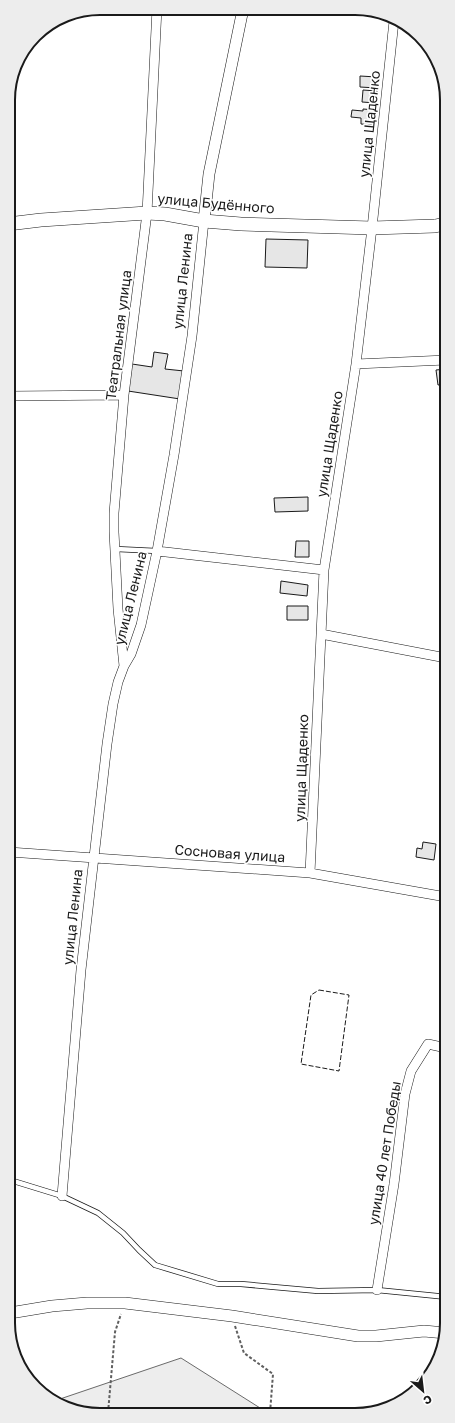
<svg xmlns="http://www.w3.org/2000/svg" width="455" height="1423" font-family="'Golos Text',sans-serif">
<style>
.built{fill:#ededed;stroke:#6a6a6a}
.building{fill:#e6e6e6;stroke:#1a1a1a}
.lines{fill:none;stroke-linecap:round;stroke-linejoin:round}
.service-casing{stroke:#1a1a1a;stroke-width:6}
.minor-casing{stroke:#1a1a1a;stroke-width:10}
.tertiary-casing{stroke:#1a1a1a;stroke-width:12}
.secondary-casing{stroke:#1a1a1a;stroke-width:14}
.path{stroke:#5f5f5f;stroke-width:2;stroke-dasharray:3 2;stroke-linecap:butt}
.service{stroke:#fff;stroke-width:4.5}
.minor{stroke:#fff;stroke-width:9}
.tertiary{stroke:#fff;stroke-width:11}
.secondary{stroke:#fff;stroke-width:13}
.fence{stroke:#1a1a1a;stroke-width:1;stroke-dasharray:5 2;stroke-linecap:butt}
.labels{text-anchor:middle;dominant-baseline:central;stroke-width:3;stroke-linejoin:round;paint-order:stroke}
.street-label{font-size:14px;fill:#1a1a1a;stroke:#fff}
.rim{fill:none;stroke:#1a1a1a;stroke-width:2}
</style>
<rect width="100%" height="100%" fill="#fff"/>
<path class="built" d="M181,1358L268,1413H82L57,1400Z"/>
<path class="building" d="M360,76L377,77V88L360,87Z
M363,90L377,91L376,103L362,102Z
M363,109L376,110L375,125L361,124V118L351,117L352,110L363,111Z
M266,239L308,240L307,268L265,267Z
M154,352L168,354L165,369L184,371L180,399L128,391L132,364L152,367Z
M446,369V384L438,385L436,370Z
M308,497V511L275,512L274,498Z
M296,541H309V557H295Z
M281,581L308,585L307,596L280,593Z
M287,606H308V620H287Z
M423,842L436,844L434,860L416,857L417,848L422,849Z"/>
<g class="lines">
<defs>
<path id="service" d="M116,549L157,551
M10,1180L62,1196L98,1213L123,1233L139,1250L155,1265L218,1284H241L318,1291L377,1290L447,1297"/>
<path id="minor" d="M356,364L446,360
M9,396L124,395
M157,551L324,570
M321,634L446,658
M124,666L118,609L114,532V513L124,395L147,213L157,8
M9,852L310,873L446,897
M310,873L324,570L356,364L372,228L394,21
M62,1196L81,970L107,744L113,704L118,682L124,666L131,654L141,625L157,551L174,455L192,336L204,221
M377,1290L394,1184L405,1094L411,1071L428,1044L446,1048"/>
<path id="tertiary" d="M204,221L209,174L243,9
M10,1313L52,1306L87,1303H125L232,1316L358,1336H376L424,1331L445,1333"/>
<path id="secondary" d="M8,224L41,220L147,213L165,214L204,221L241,224L372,228L435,226L445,224"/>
</defs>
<use href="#service" class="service-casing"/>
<use href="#minor" class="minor-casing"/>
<use href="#tertiary" class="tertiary-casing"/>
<use href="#secondary" class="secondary-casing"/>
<path class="path" d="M235,1326L244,1353L273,1374L270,1413
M108,1413L115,1332L121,1314"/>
<use href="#service" class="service"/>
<use href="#minor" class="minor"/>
<use href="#tertiary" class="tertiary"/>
<use href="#secondary" class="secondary"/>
<path class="fence" d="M319,990L349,995L339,1071L301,1064L311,995Z"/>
</g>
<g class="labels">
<g class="street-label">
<text transform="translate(369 124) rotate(-84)">улица Щаденко</text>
<text transform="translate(216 203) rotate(5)">улица Будённого</text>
<text transform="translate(182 281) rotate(-84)">улица Ленина</text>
<text transform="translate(118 335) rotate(-83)">Театральная улица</text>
<text transform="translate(329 444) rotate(-81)">улица Щаденко</text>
<text transform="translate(130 598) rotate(-76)">улица Ленина</text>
<text transform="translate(301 768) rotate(-88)">улица Щаденко</text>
<text transform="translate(230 853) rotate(4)">Сосновая улица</text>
<text transform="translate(72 917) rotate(-84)">улица Ленина</text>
<text transform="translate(384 1153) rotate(-81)">улица 40 лет Победы</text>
</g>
</g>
<path d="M0 0H455V1423H0ZM100 15H355A85 85 0 0 1 440 100V1323A85 85 0 0 1 355 1408H100A85 85 0 0 1 15 1323V100A85 85 0 0 1 100 15Z" fill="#ededed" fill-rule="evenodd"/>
<path class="rim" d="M100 15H355A85 85 0 0 1 440 100V1323A85 85 0 0 1 355 1408H100A85 85 0 0 1 15 1323V100A85 85 0 0 1 100 15Z"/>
<g transform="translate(423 1391) rotate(152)" stroke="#ffffff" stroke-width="3" paint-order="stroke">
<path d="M0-3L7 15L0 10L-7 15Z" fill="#1a1a1a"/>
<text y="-6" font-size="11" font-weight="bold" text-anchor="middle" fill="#1a1a1a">С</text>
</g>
</svg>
